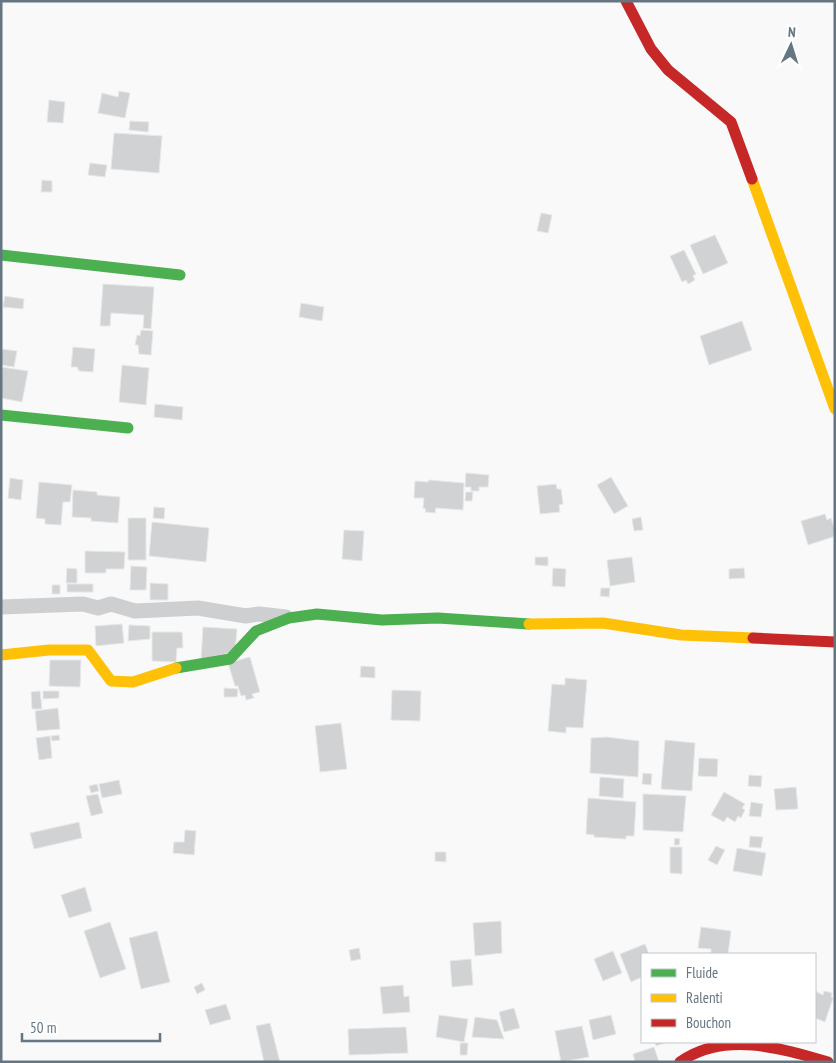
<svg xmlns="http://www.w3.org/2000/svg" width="836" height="1063" font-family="'PT Sans Narrow',sans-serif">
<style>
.building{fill:#d0d2d3;stroke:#e8e8e8}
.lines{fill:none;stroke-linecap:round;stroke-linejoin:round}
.street{stroke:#cecfd0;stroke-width:15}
.fast{stroke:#4caf50;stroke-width:11}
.slow{stroke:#ffc107;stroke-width:11}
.jam{stroke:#c62828;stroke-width:11}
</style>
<rect width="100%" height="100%" fill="#f9f9f9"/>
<path class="building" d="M119,91L130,93L125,118L98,113L102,93L118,97Z
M49,100L65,102L63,123L47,122Z
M130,121L149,122L148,132L129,130Z
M114,133L162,136L159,173L111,169Z
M90,163L107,165L105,177L88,175Z
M42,180L52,181V192H41Z
M541,213L552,215L548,233L537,231Z
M715,235L728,263L703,274L690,245Z
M684,250L696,274L693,276L695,280L688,284L686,280L682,282L670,256Z
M103,284L154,287L151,329L143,328L144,315L111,313L110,326H100Z
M5,296L24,299L23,309L3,307Z
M301,303L324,307L322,321L299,317Z
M742,321L752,350L709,365L700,336Z
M141,330L153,331L151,355L139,354L138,345H135L137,335L140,336Z
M73,347L95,349L93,372L79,371L77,367H71Z
M1,349L17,351L14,367L1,365Z
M122,365L149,368L146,405L119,402Z
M1,367L28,371L22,402L1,398Z
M155,404L183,407L182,420L154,417Z
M466,473L489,475L488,487H479V491H471V487H465Z
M611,477L628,506L614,514L597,485Z
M10,478L23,480L21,500L8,498Z
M429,480L464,483L463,510L436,508L435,513L425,512L426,509L423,508L424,498H414L415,481L428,482Z
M39,482L72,485L70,502H63L61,525L45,524V519L36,518Z
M556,484L557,489H561L563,504L559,505L560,512L540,514L537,486Z
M73,490L97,492V495L120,497L118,523L91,521V518L72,517Z
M466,492H473L472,501H465Z
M154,507L165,508L164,519L153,518Z
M825,514L827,520L831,518L835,530L833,537L808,545L801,521Z
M641,517L643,530L634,531L632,519Z
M128,518H146V560H128Z
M152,522L209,528L206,562L149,556Z
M344,530L364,531L362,561L342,559Z
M85,551L125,552L124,569H106V573H85Z
M535,557H548V566L535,565Z
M632,557L635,582L610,586L607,560Z
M131,566L147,567L146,590H130Z
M67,568L77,569V583H66Z
M553,568L566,569L565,587L552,586Z
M744,568L745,578L729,579V569Z
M150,583L168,584V600H150Z
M67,584H93V592H67Z
M52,585H60V594H52Z
M601,588H610L609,597L600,596Z
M122,624L124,643L96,646L95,626Z
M129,625L150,626V639L128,641Z
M203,627L237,629L235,652L201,659Z
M152,632H182L183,648H177L176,662L152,661Z
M250,657L260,692L252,694L254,698L246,700L245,695L241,696L238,686H235L228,663Z
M50,660H81L80,687L49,686Z
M361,666L375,667V678L360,677Z
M565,678L587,680L583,728L566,727V733L548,731L552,684L565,685Z
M224,688L238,689L237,697H224Z
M392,690L421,691L420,721L391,720Z
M40,691L42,709H32L31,692Z
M43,691H59V698L43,699Z
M58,708L60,729L37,731L35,711Z
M341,723L347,769L320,772L315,726Z
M59,735L60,740L52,741L51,736Z
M50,736L52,758L39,760L36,738Z
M607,737L639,741L638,777L590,773L591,738Z
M665,740L695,743L692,791L661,789Z
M699,758L718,759L717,777L698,776Z
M643,773L652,774L651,785L642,784Z
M749,775L762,776L761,787L748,786Z
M600,777L624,779L623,798L599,796Z
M119,780L122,794L102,798L99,784Z
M97,784L99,791L91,793L89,786Z
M796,787L798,809L776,810L774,789Z
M724,792L745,804L742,808L745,810L741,818L738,816L735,822L727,817L724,822L711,815Z
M98,794L103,813L91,816L86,796Z
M643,794L686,796L683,832L643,830Z
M588,798L636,802L634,836H626V839L594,837V835L586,834Z
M751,802L763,804L761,817L749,816Z
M79,822L82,838L34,849L30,833Z
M185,830L196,831L194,855L173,853L174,842H184Z
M750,836L763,837L761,848L749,847Z
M675,838L680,839L679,845H674Z
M716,846L725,850L717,865L708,860Z
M670,847H682V874L670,873Z
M737,848L766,853L762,876L733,871Z
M435,852H446V862L435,861Z
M85,887L92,911L69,918L61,895Z
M501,921L502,953L475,956L473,923Z
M110,922L126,969L100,978L84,931Z
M701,927L731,931L728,954H711V949L698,948Z
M157,931L170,982L141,989L129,938Z
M645,944L649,954H642V977L631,982L620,954Z
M359,948L361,959L351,961L349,950Z
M613,951L622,973L603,981L594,959Z
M471,959L473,985L452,987L450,961Z
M202,983L205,990L197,994L194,987Z
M403,985L404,997L409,996L410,1012L383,1014L380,987Z
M815,991L823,995L824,991L832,993L831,997L833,998L825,1022L815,1018Z
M226,1004L231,1019L210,1025L205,1010Z
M514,1008L520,1028L504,1032L499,1012Z
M439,1015L468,1019L464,1042L436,1037Z
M611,1015L616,1034L593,1040L589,1020Z
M475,1017L497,1020L504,1039L472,1037Z
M270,1023L280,1062H264L256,1026Z
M582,1026L589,1057L561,1062L555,1031Z
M406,1027L408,1053L349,1055L348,1029Z
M655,1042H667L656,1046Z
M460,1043H468L467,1055H460Z
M654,1047L659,1062H635L633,1054Z"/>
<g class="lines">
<path class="street" d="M1,607L83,604L98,608L111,604L135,611L198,608L246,616L259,614L286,617"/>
<path class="fast" d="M1,255L180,275
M1,415L128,428
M176,668L230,659L256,631L289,618L317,614L382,620L438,618L529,624"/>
<path class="slow" d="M752,179L835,409
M529,624L603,623L681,635L753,638
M1,655L49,650H88L111,681L133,682L176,668"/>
<path class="jam" d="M626,1L651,49L668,70L731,122L752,179
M753,638L835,642
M680,1062C724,1031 781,1048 828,1062"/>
</g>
<rect width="836" height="1063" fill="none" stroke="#657683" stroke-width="5"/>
<rect x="641" y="953" width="175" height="90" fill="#ffffff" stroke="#c1c8cd"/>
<rect x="651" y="969" width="25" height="8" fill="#4caf50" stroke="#c1c8cd"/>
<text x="686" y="978" font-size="15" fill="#657683">Fluide</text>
<rect x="651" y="994" width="25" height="8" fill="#ffc107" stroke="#c1c8cd"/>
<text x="686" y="1003" font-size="15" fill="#657683">Ralenti</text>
<rect x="651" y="1019" width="25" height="8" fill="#c62828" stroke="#c1c8cd"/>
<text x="686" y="1028" font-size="15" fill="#657683">Bouchon</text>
<g transform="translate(791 45) rotate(4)" stroke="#ffffff" stroke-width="4" paint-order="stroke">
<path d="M0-4L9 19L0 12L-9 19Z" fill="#657683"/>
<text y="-8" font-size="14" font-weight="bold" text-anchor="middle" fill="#657683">N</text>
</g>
<path d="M22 1033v8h138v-8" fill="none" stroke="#657683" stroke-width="2.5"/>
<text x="30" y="1033" font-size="15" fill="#657683" stroke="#ffffff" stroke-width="4" paint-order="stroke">50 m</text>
</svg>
